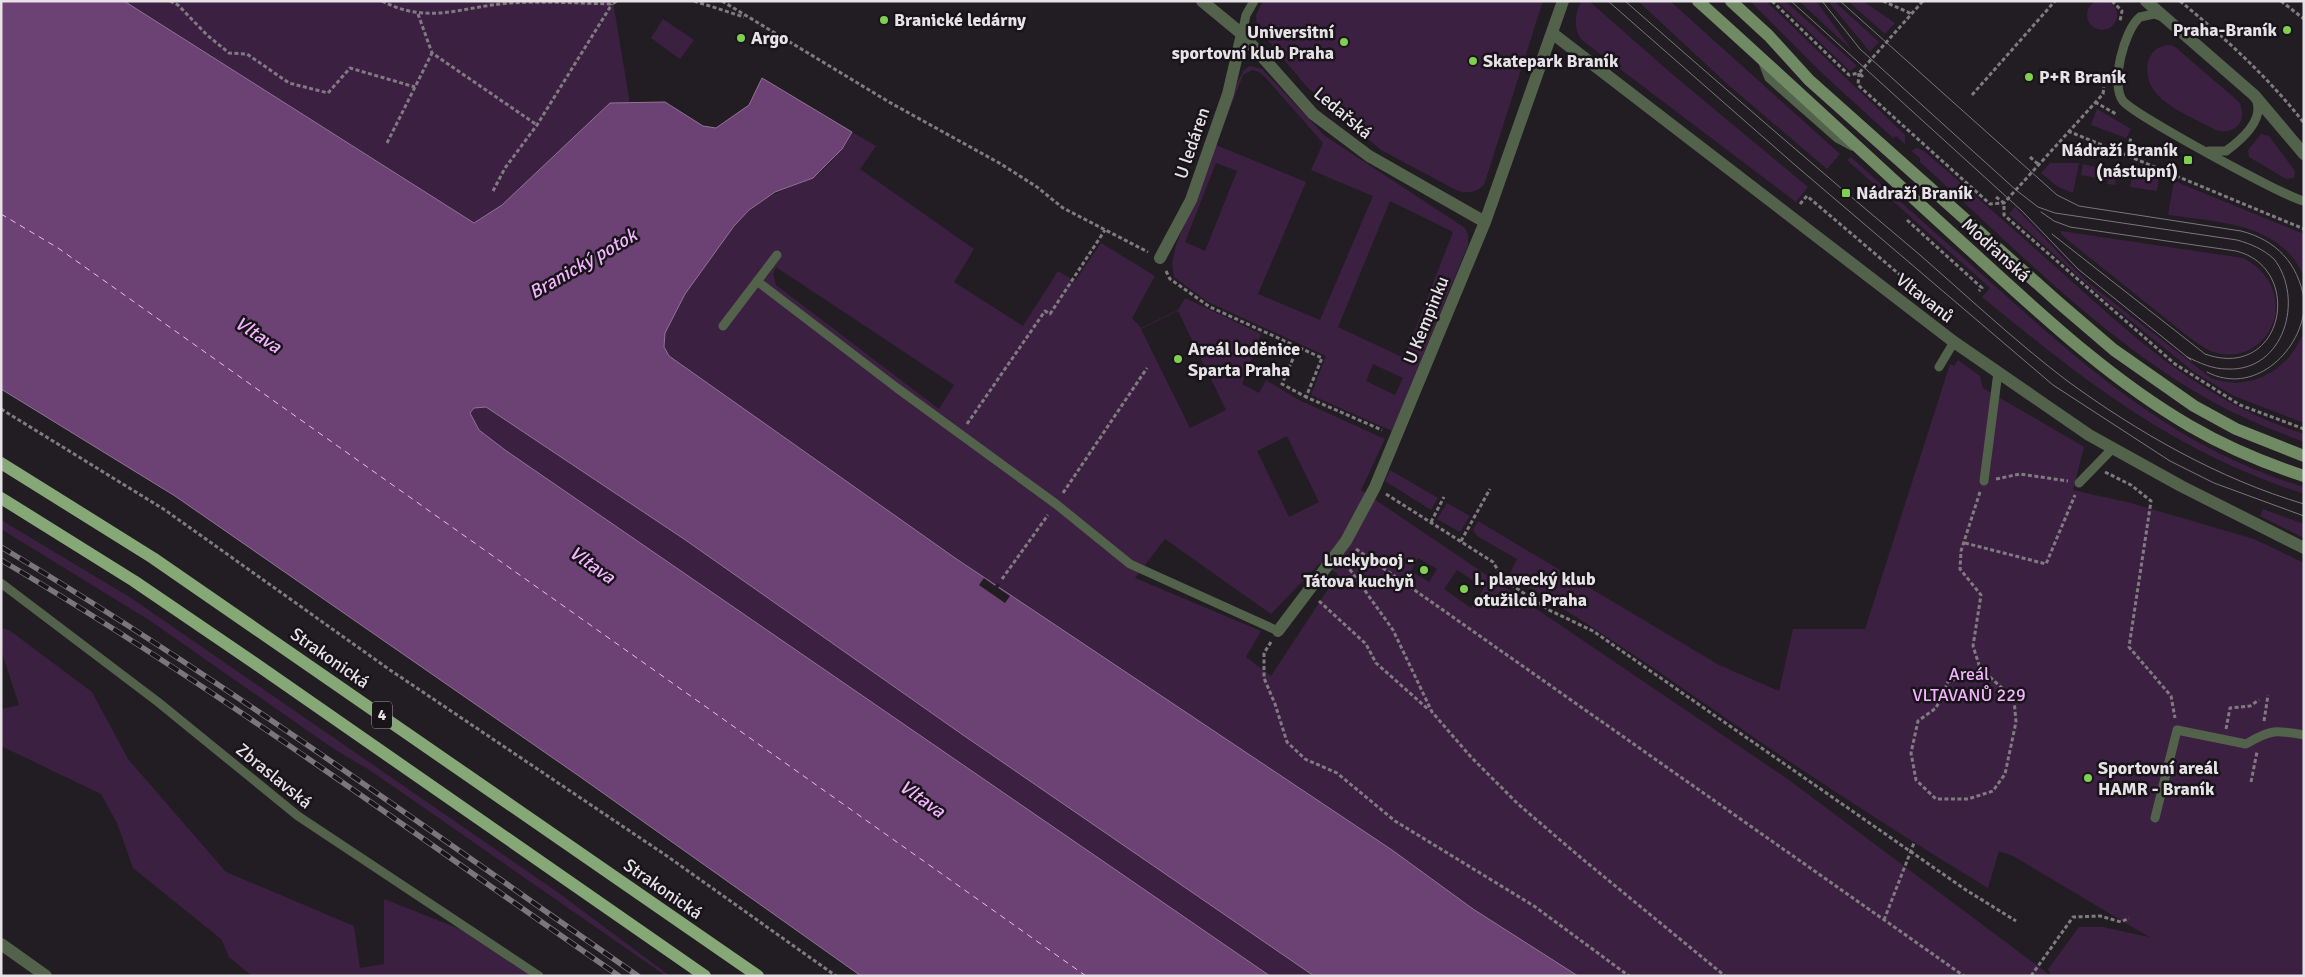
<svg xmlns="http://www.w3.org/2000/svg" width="2305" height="977" font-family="Signika,sans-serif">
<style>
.green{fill:#3c2041;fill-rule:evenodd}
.water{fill:#6c4274;stroke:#917296}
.pier{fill:#211d22}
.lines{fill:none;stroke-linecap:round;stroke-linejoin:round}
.ferry{stroke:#f3b4ff;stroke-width:1;stroke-dasharray:6 5;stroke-linecap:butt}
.path{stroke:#7f7b80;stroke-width:3;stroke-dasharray:4 2.5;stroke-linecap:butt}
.service{stroke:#53634b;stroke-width:9}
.minor{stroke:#53634b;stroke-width:12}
.tertiary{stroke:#53634b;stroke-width:12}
.secondary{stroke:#708a64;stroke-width:12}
.primary{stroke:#86a877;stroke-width:12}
.tram{stroke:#7a767b;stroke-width:1}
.rail-casing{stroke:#7a767b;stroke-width:5.5}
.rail{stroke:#181419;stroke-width:4;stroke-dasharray:11;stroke-linecap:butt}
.poi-dot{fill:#7fd052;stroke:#181419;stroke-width:2}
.labels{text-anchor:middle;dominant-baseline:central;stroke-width:5;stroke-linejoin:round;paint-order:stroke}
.shield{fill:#181419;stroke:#a8a4a8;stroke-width:1}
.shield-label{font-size:16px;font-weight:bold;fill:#e6e2e6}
.poi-label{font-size:18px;font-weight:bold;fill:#e6e2e6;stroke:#181419;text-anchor:start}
.street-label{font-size:18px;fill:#e6e2e6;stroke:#181419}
.park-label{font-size:18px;fill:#f2b2fd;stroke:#181419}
.water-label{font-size:19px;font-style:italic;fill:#f3b4ff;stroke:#181419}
</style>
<rect width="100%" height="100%" fill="#211d22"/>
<path class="green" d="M2087 15a15 15 0 1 1 30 0a15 15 0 1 1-30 0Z
M124,1H613L630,104L610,103L502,205L474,223Z
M1263,1H1543L1484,185C1475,192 1470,194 1458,191L1381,150L1307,87L1257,27L1256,15Z
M1582,1H1589L1672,74L1808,187L1796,202L1583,41C1573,31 1574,13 1582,1Z
M1638,1H1670L1840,154L1827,169L1725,82Z
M1750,1H1766L1905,135V144L1896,136L1893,138L1824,75Z
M1777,1H1785L1857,66L1850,71Z
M1799,1H1816L1852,50Z
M1828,1H1834L1879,42L1870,52Z
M1848,1H1863L1895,23L1885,34Z
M663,19L694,40L680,59L651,38Z
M2167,45L2174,46L2239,102C2249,120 2235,136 2216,130C2189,115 2140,100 2148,62C2151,52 2157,47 2167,45Z
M1250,66L1262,69L1325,136L1465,228L1468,234V245L1392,431L1311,395L1326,356L1208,302L1174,277L1172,263L1176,245L1211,160L1237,83L1244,70ZM1252,70L1259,72L1265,77L1323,143L1311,170L1373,196L1320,320L1258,294L1306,182L1216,145L1243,75ZM1216,163L1237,171L1205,251L1185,242ZM1390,201L1453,232L1404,358L1338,327ZM1373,364L1403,378L1395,395L1366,381Z
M2097,109L2131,129L2126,138L2091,125Z
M852,132L876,146L860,169L974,249L954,282L1023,326L1058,271L1075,281L1101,243L1155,276L1132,318L1141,328L1178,310L1185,298L1261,334L1242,384L1259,393L1266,380L1299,400L1385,439L1361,490L1789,780L2051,976H1578L1473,909L1392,850L996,586L669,356C665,351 663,345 663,338C666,315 730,227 749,210C767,194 789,189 810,179C826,172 844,146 852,132ZM776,267L954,385L939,409L776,285L773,274ZM1178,311L1226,410L1190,428L1141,329ZM1287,436L1319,502L1289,517L1257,451ZM1165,539L1271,614L1320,563L1338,574L1271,676L1246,657L1261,631L1135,578ZM1418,558L1437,569L1429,582L1411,571ZM1457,570L1484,588L1471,608L1444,589Z
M2261,134L2269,136L2295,171L2294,178L2286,179L2249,157L2248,150Z
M1917,148L1924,151C1969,190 2013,229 2058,269C2137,340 2200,400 2304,434V442C2273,430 2242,418 2213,402C2104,342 2012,245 1920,162V158L1911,151Z
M1851,157C1898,200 1947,243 1995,286C2090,371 2178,449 2304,487V494C2173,451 2087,383 1982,297L1990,288L1847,160Z
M2050,163H2079L2073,193L2058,187L2041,173Z
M2083,164L2117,172L2115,185L2107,184L2108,180L2081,175Z
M2133,172L2159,179L2157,191L2130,187Z
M2174,181L2304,234V277C2282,223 2218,222 2168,215Z
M2015,207L2068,263L2091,285L2211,378C2250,393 2290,370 2304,331V423L2234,396L2194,372L2105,300L2009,214Z
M2061,231L2243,258C2305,290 2270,370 2213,352C2205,349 2198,343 2190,338L2069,241L2061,234Z
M1958,360L1980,376L1983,388L2084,447L2073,490L2131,503L2254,539L2304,563V976H2051L2048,969L2079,927H2103L2149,937L2013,856L1999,851L1988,888C1912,842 1836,793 1762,743C1679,686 1597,627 1509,576L1517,559L1477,536L1473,530L1478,521L1719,665L1779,691L1793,629H1865L1950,364L1954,366Z
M485,407L684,539L963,735L1314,976H1270L505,450L479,430L470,413L474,408Z
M1390,470L1438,498L1431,510L1385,481Z
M1447,503L1470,516L1460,532L1437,519Z
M2263,509L2304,524V538L2260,516Z
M1,520L131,598L556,891L670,976H666L371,771L331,747L149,620L1,529Z
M1,628L9,630L92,692L128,759L226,872L354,926L360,968L384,964V899L460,929L531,976H252L229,957L221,939L133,868L117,823L101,794L1,746V709L19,705L1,650Z"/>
<path class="water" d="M1,1H124L474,223L502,205L610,103L665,102L703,126L716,128L749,105L762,78L852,132L842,149L813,178L775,192L749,210L734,226L685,294L665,333L664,347L669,356L958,560L1392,850L1473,909L1578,976H1314L963,735L684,539L486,407L474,408L470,413L479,430L505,450L1270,976H861L579,776L175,496L1,389Z"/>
<path class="pier" d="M984,578L995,586L997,583L1000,585L998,588L1010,596L1005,603L979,585Z"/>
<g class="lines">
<path class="ferry" d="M1,214L58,248L1086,976"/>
<path class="path" d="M170,1L178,5L207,35L229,53L247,54L289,83L328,93L350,68L415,87
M382,1C428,25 461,7 509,3C543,1 578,3 612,4L617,1
M694,1L744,17
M722,1L889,102L1001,164L1037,187L1063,208L1148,252
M1772,1L1849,75L1859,73L1858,85L1990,204L2004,203L2103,94L2104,87
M1883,1L1912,14
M2112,1L2122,11L2120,21
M2180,1C2225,38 2268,77 2304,123
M2281,1L2304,19
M418,14L432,53L537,125
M1863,77L1859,73L1923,1
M1972,95L2055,1
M2095,102L2116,114
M2068,131L2304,229
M387,143L432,53
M2126,155L2131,138
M2030,157L2038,164
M493,191L505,168L537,125L612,4
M1996,197L2004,203V215L2175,364L2240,405L2304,429
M1800,204L1807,196L1939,308L1942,304
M1907,220L1982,288L1979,291
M1166,271L1170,279L1210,307L1322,358L1306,397L1382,430
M1298,347L1282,384L1306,397
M1,409L165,510L390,670L667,856L836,976
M967,424L1045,311L1050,314L1105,230
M2105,472L2131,485L2151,501L2129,647L2171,696L2175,718
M1996,479L2020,474L2068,481
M1063,493L1147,368
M1386,494L1493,562L1504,580L1549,610L1593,631L1966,890L2016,921
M1431,522L1444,497
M1461,541L1490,489
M1965,543L2046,564L2075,495
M1356,549L1964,976
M1346,564L1393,630L1432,712L1471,757L1518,804L1580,857L1725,976
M1002,579L1048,515
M1319,601L1366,644L1376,663L1429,710
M1271,642L1264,653V678L1275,704L1287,742L1305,759L1337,773L1395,821L1534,906L1629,976
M1980,668L1948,682L1936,708L1918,721L1911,753L1916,780L1936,799H1968L1993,791L2005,774L2016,722L2014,699L1980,668L1973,646L1981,595L1960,569L1961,551L1980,492
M2264,721L2268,695
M2226,729L2230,708L2250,706L2259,700
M2251,782L2257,752
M1884,920L1914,843
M2031,976L2073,917L2100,916L2121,922L2129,918"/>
<path class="service" d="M2163,17L2154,14L2140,17C2124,30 2110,84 2123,101C2134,115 2285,197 2304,201
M1242,34L1246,15L1254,1
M1762,60L1769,78L1837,138L1852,146
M2209,151H2226C2241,140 2265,119 2256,99
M757,281L897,388L1056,504L1130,564L1278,631
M723,326L777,255
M1939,367L1954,342
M1984,481L1998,372
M2079,483L2113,448
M1,583L158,702L298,816L539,976
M2155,818L2177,730L2246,744C2271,729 2276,730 2304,735"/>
<path class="minor" d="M1202,1L1242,34L1313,114L1369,156L1485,222
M1552,33L1954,342L2089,435L2181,486L2304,548
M1160,258L1191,200L1228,94L1242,34
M1278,631L1346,541L1375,487L1485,222L1563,1
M1,944L46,976"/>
<path class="tertiary" d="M2146,1L2254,95L2304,154"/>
<path class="secondary" d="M1698,1C1785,79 1870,159 1957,238C2030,304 2104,376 2190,426C2226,447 2264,463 2304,476
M1731,1L1769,36L1809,80L2058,302L2114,350L2194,406L2236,429L2304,456"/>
<path class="primary" d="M1,463L153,558L758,976
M1,498L134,581L253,662L705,976"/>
<path class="tram" d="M1608,1L1795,165L2053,385L2170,461L2214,483L2304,516
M1625,1C1723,87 1821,172 1920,255C1968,297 2015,341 2066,380C2137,432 2219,479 2304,504
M1791,1L2022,211L2078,269L2191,360
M1822,1L1860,49L2016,190L2038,207L2055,213L2237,240C2251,244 2263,249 2274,259C2305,299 2284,372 2227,369C2212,369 2200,363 2187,357
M1840,1L2057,195L2079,206L2241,231C2276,240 2298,263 2304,299
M2041,212L2054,221L2070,227L2236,251C2305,268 2284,382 2205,354L2052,234
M2207,372C2252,396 2299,354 2304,310"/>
<defs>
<path id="rail" d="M1,547C221,678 428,830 638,976
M1,560C215,686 415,835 619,976"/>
</defs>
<use href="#rail" class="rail-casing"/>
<use href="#rail" class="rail"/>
</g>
<g class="poi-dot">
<circle cx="884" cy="20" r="5"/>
<circle cx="2287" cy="30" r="5"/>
<circle cx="741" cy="38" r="5"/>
<circle cx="1344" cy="42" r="5"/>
<circle cx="1473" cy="61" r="5"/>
<circle cx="2029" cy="77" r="5"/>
<rect x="2183" y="155" width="10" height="10" rx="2.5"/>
<rect x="1841" y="188" width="10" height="10" rx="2.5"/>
<circle cx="1178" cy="359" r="5"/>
<circle cx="1424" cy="570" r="5"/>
<circle cx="1464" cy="589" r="5"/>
<circle cx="2088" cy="778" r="5"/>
</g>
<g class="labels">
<rect class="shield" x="372" y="701.5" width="20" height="27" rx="4"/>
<g class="shield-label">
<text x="382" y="715">4</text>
</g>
<g class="poi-label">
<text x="894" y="20">Branické ledárny</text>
<text x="2277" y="30" text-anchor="end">Praha-Braník</text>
<text x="1334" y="32" text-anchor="end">Universitní<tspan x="1334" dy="21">sportovní klub Praha</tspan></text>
<text x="751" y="38">Argo</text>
<text x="1483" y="61">Skatepark Braník</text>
<text x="2039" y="77">P+R Braník</text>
<text x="2178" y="150" text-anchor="end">Nádraží Braník<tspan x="2178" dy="21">(nástupní)</tspan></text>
<text x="1856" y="193">Nádraží Braník</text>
<text x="1188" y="349">Areál loděnice<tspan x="1188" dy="21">Sparta Praha</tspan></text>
<text x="1414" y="560" text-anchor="end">Luckybooj -<tspan x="1414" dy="21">Tátova kuchyň</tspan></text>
<text x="1474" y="579">I. plavecký klub<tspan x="1474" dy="21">otužilců Praha</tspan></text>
<text x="2098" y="768">Sportovní areál<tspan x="2098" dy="21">HAMR - Braník</tspan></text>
</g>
<g class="street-label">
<text transform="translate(1343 113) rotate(40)">Ledařská</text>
<text transform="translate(1192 143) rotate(-71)">U ledáren</text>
<text transform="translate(1996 250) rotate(42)">Modřanská</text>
<text transform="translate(1925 298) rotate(38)">Vltavanů</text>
<text transform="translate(1426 320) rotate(-68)">U Kempinku</text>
<text transform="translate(330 658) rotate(35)">Strakonická</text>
<text transform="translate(274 776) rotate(39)">Zbraslavská</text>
<text transform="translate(663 889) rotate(35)">Strakonická</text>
</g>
<g class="park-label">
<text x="1969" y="674">Areál<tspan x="1969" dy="21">VLTAVANŮ 229</tspan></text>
</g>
<g class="water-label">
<text transform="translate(583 264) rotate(-30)">Branický potok</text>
<text transform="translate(258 335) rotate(33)">Vltava</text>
<text transform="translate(592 565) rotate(35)">Vltava</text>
<text transform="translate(922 799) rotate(35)">Vltava</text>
</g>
</g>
<rect width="2305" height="977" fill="none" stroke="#e6e2e6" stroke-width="5"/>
</svg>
